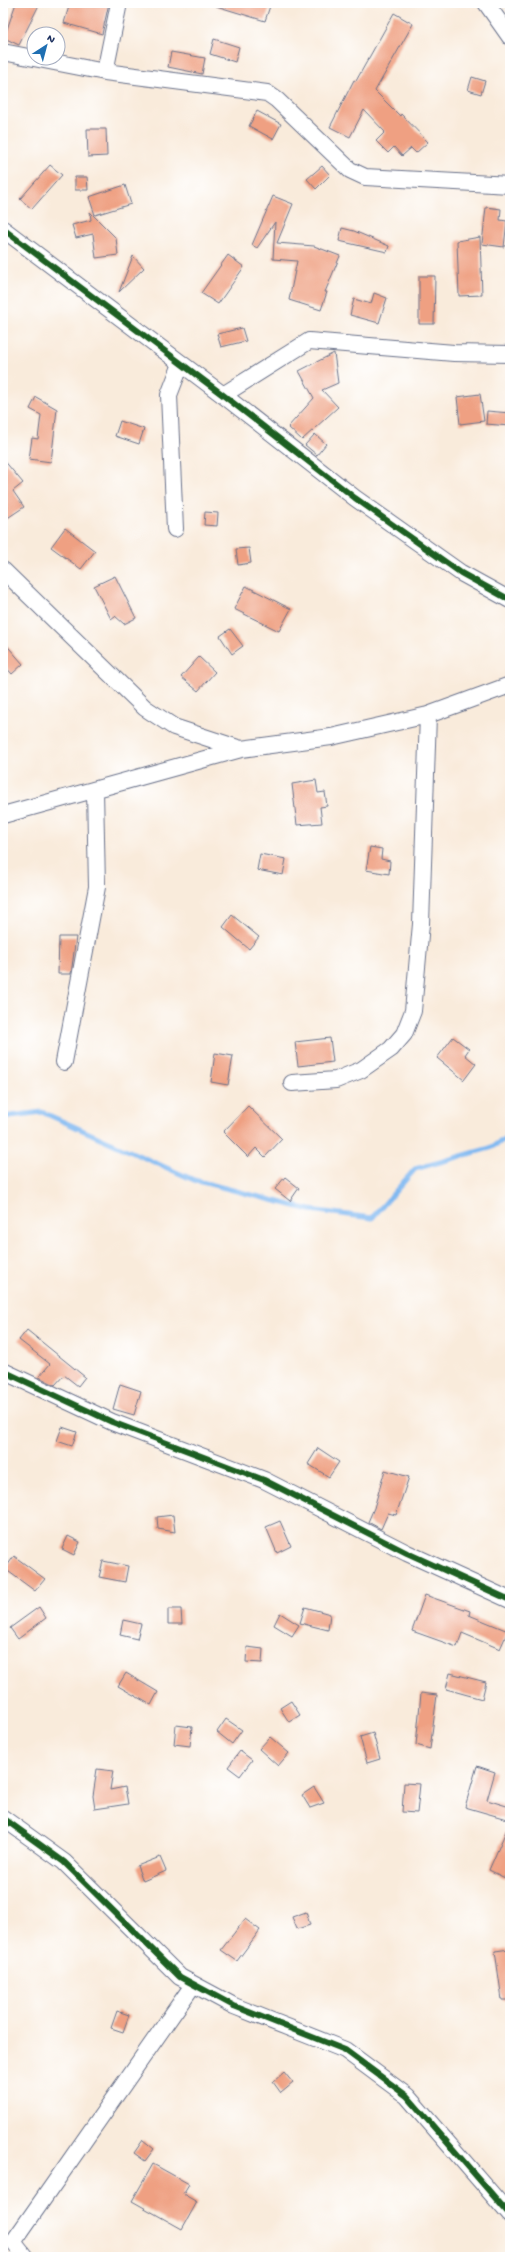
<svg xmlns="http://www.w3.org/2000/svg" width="513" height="2260" font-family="'Gochi Hand',sans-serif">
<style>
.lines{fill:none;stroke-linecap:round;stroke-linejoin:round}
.stream{stroke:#81b9f1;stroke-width:5}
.building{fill:#efa082}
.minor-casing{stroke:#69718a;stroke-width:18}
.minor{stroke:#fff;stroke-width:16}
.cycleway-casing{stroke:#fff;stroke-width:8}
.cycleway{stroke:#1b5e20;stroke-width:6}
</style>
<rect width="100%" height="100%" fill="#fff"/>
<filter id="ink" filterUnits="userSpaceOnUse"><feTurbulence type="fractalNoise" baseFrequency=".025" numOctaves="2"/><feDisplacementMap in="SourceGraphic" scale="8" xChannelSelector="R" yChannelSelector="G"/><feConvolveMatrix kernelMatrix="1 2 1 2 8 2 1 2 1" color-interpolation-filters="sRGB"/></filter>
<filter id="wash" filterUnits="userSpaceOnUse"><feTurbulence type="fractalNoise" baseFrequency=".012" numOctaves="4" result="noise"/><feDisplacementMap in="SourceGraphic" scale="16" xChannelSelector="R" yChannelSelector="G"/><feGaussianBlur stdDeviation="0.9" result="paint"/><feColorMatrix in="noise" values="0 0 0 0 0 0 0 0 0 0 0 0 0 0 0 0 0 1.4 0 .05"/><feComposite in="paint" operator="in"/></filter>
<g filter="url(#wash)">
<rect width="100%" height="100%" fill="#f9ebdb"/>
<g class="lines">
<path class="stream" d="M3,1117L42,1112L194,1180L310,1210L372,1218L415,1169L490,1148L510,1136"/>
</g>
<g id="blocks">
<path class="building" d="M16,3H40L19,45L4,38Z
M70,3H109L102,34L64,23Z
M217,3H271L265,21L216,6Z
M394,13L413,24L375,91L400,116L401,114L428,142L416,153L411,148L402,156L394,147L388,153L376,141L385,132L364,110L350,137L330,127L354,80L356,81Z
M214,39L239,47L235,62L210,54Z
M171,52L205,58L202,74L168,67Z
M472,77L485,81L481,94L468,90Z
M257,111L281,124L273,139L249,126Z
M87,129H106L107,156L88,157Z
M50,165L62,175L32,209L20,199Z
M322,166L330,175L316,189L307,179Z
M75,177H87L88,190H75Z
M125,185L131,204L95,215L89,197Z
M273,196L293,204L277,243L314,246L340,256L325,292H327L321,310L289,300L297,261L273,259L275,222L257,248L252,245Z
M486,207L501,209L500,220L507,221L504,247L482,244Z
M90,212L116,238L118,255L96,258L93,234L76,238L72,225L91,220Z
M342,228L354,231L389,246L387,252L339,241Z
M480,237L482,295L459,296L457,241Z
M228,255L244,267L218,304L201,293Z
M133,256L144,268L119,292Z
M419,276H435L434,324H419Z
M374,293L387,298L379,323L350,315L354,299L371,304Z
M242,328L246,341L221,347L217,334Z
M334,353L338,383L322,390L338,407L302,440L288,427L314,398L299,371Z
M480,394L484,421L460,424L457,397Z
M36,397L57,409L51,462L29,459L32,438L38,439L41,415L30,409Z
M487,411L510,413V426L486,424Z
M120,421L144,429L139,444L115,436Z
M315,434L326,444L317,455L305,445Z
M3,459L23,483L13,491L24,507L3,521Z
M205,512L218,513L217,526L204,525Z
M65,528L95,551L81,569L51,547Z
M249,548L251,563L238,565L236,549Z
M115,576L136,618L124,624L115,616L111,619L94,586Z
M246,586L291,609L279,631L234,609Z
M230,629L243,646L232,654L220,636Z
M3,641L23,664L12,674L3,664Z
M199,657L215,672L198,691L181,677Z
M316,780L318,793L325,792L327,806L320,807L322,823L297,825L292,784Z
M370,847L382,849L381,859L390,861L389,874L366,870Z
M260,854L286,859L283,875L257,870Z
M232,915L259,937L249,949L223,927Z
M59,937H76L71,974H58Z
M453,1037L469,1049L465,1055L476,1064L464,1080L437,1058Z
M330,1038L333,1062L298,1066L295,1042Z
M215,1053L233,1056L228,1085L211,1082Z
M248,1106L282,1139L265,1157L256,1148L248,1157L223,1132Z
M285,1177L299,1188L290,1201L275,1189Z
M27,1330L85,1377L78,1386L64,1375L55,1385L39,1377L50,1364L19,1340Z
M120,1384L141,1391L134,1415L113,1409Z
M62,1427L77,1432L72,1446L57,1441Z
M318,1448L339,1462L329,1477L308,1464Z
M385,1470L409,1477L396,1515L388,1513L381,1529L368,1522L374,1508Z
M173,1515L175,1532L158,1529L157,1517Z
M280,1521L291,1546L277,1553L266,1527Z
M68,1536L80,1542L74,1555L62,1549Z
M14,1556L45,1579L35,1591L5,1569Z
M103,1561L128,1566L125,1582L99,1577Z
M425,1595L470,1611L469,1615L508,1631L500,1649L462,1633L457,1647L412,1631Z
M39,1607L46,1618L18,1639L10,1628Z
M305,1607L330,1614L328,1630L300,1623Z
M168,1609H181L182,1624H168Z
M280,1613L299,1625L292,1636L274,1625Z
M123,1620L141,1624L137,1639L120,1635Z
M247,1647L263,1649L262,1663L246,1662Z
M126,1673L158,1692L151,1705L118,1686Z
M450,1673L486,1682L482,1699L446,1689Z
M421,1693L437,1695L430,1749L416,1745Z
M291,1701L300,1715L289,1722L280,1708Z
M226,1719L242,1730L232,1744L217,1732Z
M176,1725L192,1727L190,1746L174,1744Z
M373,1733L380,1759L367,1763L360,1737Z
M270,1737L289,1753L278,1766L259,1749Z
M240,1751L252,1760L240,1776L228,1767Z
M477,1766L495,1772L487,1800L510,1807V1820L465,1807Z
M97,1769L113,1771L110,1790L125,1787L128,1804L95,1809L93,1796Z
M404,1783L420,1784L417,1813L402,1812Z
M314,1787L324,1803L310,1808L302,1795Z
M510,1822V1867L505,1878L489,1870Z
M160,1857L166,1871L143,1881L137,1866Z
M306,1912L310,1925L297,1929L292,1917Z
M245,1919L260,1930L237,1961L221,1950Z
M510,1949V2000H502L495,1951Z
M117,2011L129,2015L123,2032L111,2028Z
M284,2072L293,2083L281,2093L273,2082Z
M143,2140L154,2149L145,2161L134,2153Z
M153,2164L189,2184L183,2194L197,2202L182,2229L132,2201Z"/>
</g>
</g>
<g filter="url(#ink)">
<use href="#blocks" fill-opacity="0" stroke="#69718a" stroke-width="1"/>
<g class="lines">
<defs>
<path id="minor" d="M486,3L510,37
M3,52L105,72L267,93L277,100L350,170L365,177L510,185
M105,72L119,3
M3,229L223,395L355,498L461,573L510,600
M223,395L309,341L454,353L510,354
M175,529L169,395L181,364
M3,570L145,708L174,727L241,749
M3,815L241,749L331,737L428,715L510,685
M64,1062L97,887L95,790
M292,1083L336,1080L361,1070L391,1049L404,1034L413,1011L421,924L428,715
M3,1371L112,1422L264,1480L407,1553L510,1600
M3,1818L64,1862L180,1977L234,2006L345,2050L407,2096L510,2215
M25,2257L14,2243L16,2238L193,1985"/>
</defs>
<use href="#minor" class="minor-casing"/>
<use href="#minor" class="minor"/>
<defs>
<path id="cycleway" d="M3,229L223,395L355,498L461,573L510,600
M3,1371L112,1422L264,1480L407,1553L510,1600
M3,1818L64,1862L180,1977L234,2006L345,2050L407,2096L510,2215"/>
</defs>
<use href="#cycleway" class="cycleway-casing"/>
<use href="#cycleway" class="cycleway"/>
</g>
</g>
<rect width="513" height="2260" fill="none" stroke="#fff" stroke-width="16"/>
<g transform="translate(46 46) rotate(36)"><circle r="19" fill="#ffffff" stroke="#a4acbf"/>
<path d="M0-3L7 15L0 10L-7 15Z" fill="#1f6fb2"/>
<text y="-6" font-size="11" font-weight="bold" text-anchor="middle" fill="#1b2f5e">N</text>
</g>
</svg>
